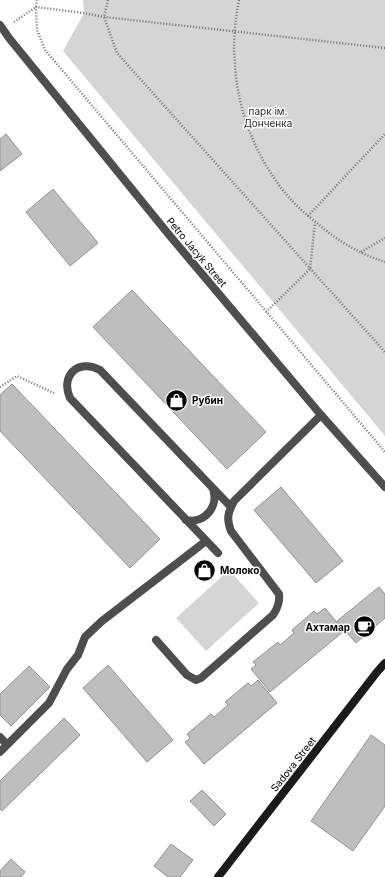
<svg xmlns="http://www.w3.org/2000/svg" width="385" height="877" font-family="Inter,sans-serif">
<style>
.green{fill:#d5d5d5}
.building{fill:#bebebe;stroke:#929292}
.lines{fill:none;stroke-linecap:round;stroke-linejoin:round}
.path{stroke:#707070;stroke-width:2.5;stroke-dasharray:1 2;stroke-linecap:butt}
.lane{stroke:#4e4e4e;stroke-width:8}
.street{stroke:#4e4e4e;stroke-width:8}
.secondary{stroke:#1b1b1b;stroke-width:8}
.labels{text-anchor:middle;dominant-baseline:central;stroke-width:3;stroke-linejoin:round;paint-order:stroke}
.park-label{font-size:10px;fill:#2c2c2c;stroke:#fff}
.street-label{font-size:10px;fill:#000;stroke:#fff}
.poi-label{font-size:10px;font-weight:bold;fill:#000;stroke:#fff;text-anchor:start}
</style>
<rect width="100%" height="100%" fill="#fff"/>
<path class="green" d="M83,0H385V436L63,51L84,13Z
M229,570L259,603L206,651L176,618Z"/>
<path class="building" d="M6,134L22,154L0,171V139Z
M53,189L98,243L70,266L26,212Z
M132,290L266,432L227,469L93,327Z
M12,384L160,539L130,568L0,431V395Z
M281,487L343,561L316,583L254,510Z
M204,560L215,570L206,579L196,569Z
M379,587L385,594V618L356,643L337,621Z
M325,608L344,631L270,692L251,669L256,665L253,662L278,642L280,645L294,633L292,630L314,611L317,614Z
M108,665L173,740L147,762L83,688Z
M29,666L50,687L11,726L0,715V694Z
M258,680L277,703L204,764L185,742L190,738L187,734L211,714L214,717L228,705L225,702L248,683L251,686Z
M64,718L80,735L2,811L0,809V781Z
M371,735L385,745V806L353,851L311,821Z
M202,790L226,814L214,826L190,801Z
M171,844L193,860L180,877H168L154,866Z
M11,859L25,872L21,877H0V871Z"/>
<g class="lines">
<path class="path" d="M108,0L104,17L117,53L385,352
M239,0C236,16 234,32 234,48C234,54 235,60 235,66C238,111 255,154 282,189C292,202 304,213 317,223C336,240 360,254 385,262
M14,22L36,7L37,0
M385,48L104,17L84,13L36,7L37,30L45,50L385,452
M308,216L385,134
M361,252L385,238
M266,312L310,269L315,223
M0,387L17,376L54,393"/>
<path class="lane" d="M186,520C205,524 219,506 213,489
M218,553L70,398C60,376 78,358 100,370L231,507
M156,640L187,675L196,680L201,678L273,615C278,608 280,602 279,594L231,531C226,518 228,513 234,501L321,415
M0,737L7,745
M0,752L49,703L67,669L78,655L85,637L102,621L206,541"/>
<path class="street" d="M0,25L9,38L170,236L321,415L385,487"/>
<path class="secondary" d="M218,877L377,672L385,663"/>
</g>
<defs>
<symbol id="shop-disc" viewBox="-11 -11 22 22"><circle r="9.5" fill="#000" stroke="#fff"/><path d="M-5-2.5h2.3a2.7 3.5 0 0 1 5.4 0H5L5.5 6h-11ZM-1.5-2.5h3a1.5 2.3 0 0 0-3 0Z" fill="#fff"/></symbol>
<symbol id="cafe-disc" viewBox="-11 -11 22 22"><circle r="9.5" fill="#000" stroke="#fff"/><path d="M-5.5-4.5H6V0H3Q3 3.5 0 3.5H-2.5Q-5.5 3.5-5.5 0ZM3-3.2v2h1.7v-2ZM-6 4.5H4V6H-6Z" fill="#fff"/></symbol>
</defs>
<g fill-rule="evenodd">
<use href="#shop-disc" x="164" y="388" width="25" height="25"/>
<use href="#shop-disc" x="192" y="558" width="25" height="25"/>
<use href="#cafe-disc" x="352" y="614" width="25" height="25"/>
</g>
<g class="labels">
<g class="park-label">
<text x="268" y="111">парк ім.<tspan x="268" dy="12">Донченка</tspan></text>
</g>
<g class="street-label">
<text transform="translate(197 252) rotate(50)">Petro Jacyk Street</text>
<text transform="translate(293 764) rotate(-52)">Sadova Street</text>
</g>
<g class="poi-label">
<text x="192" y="400">Рубин</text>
<text x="220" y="570">Молоко</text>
<text x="350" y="627" text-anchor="end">Ахтамар</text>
</g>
</g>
</svg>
